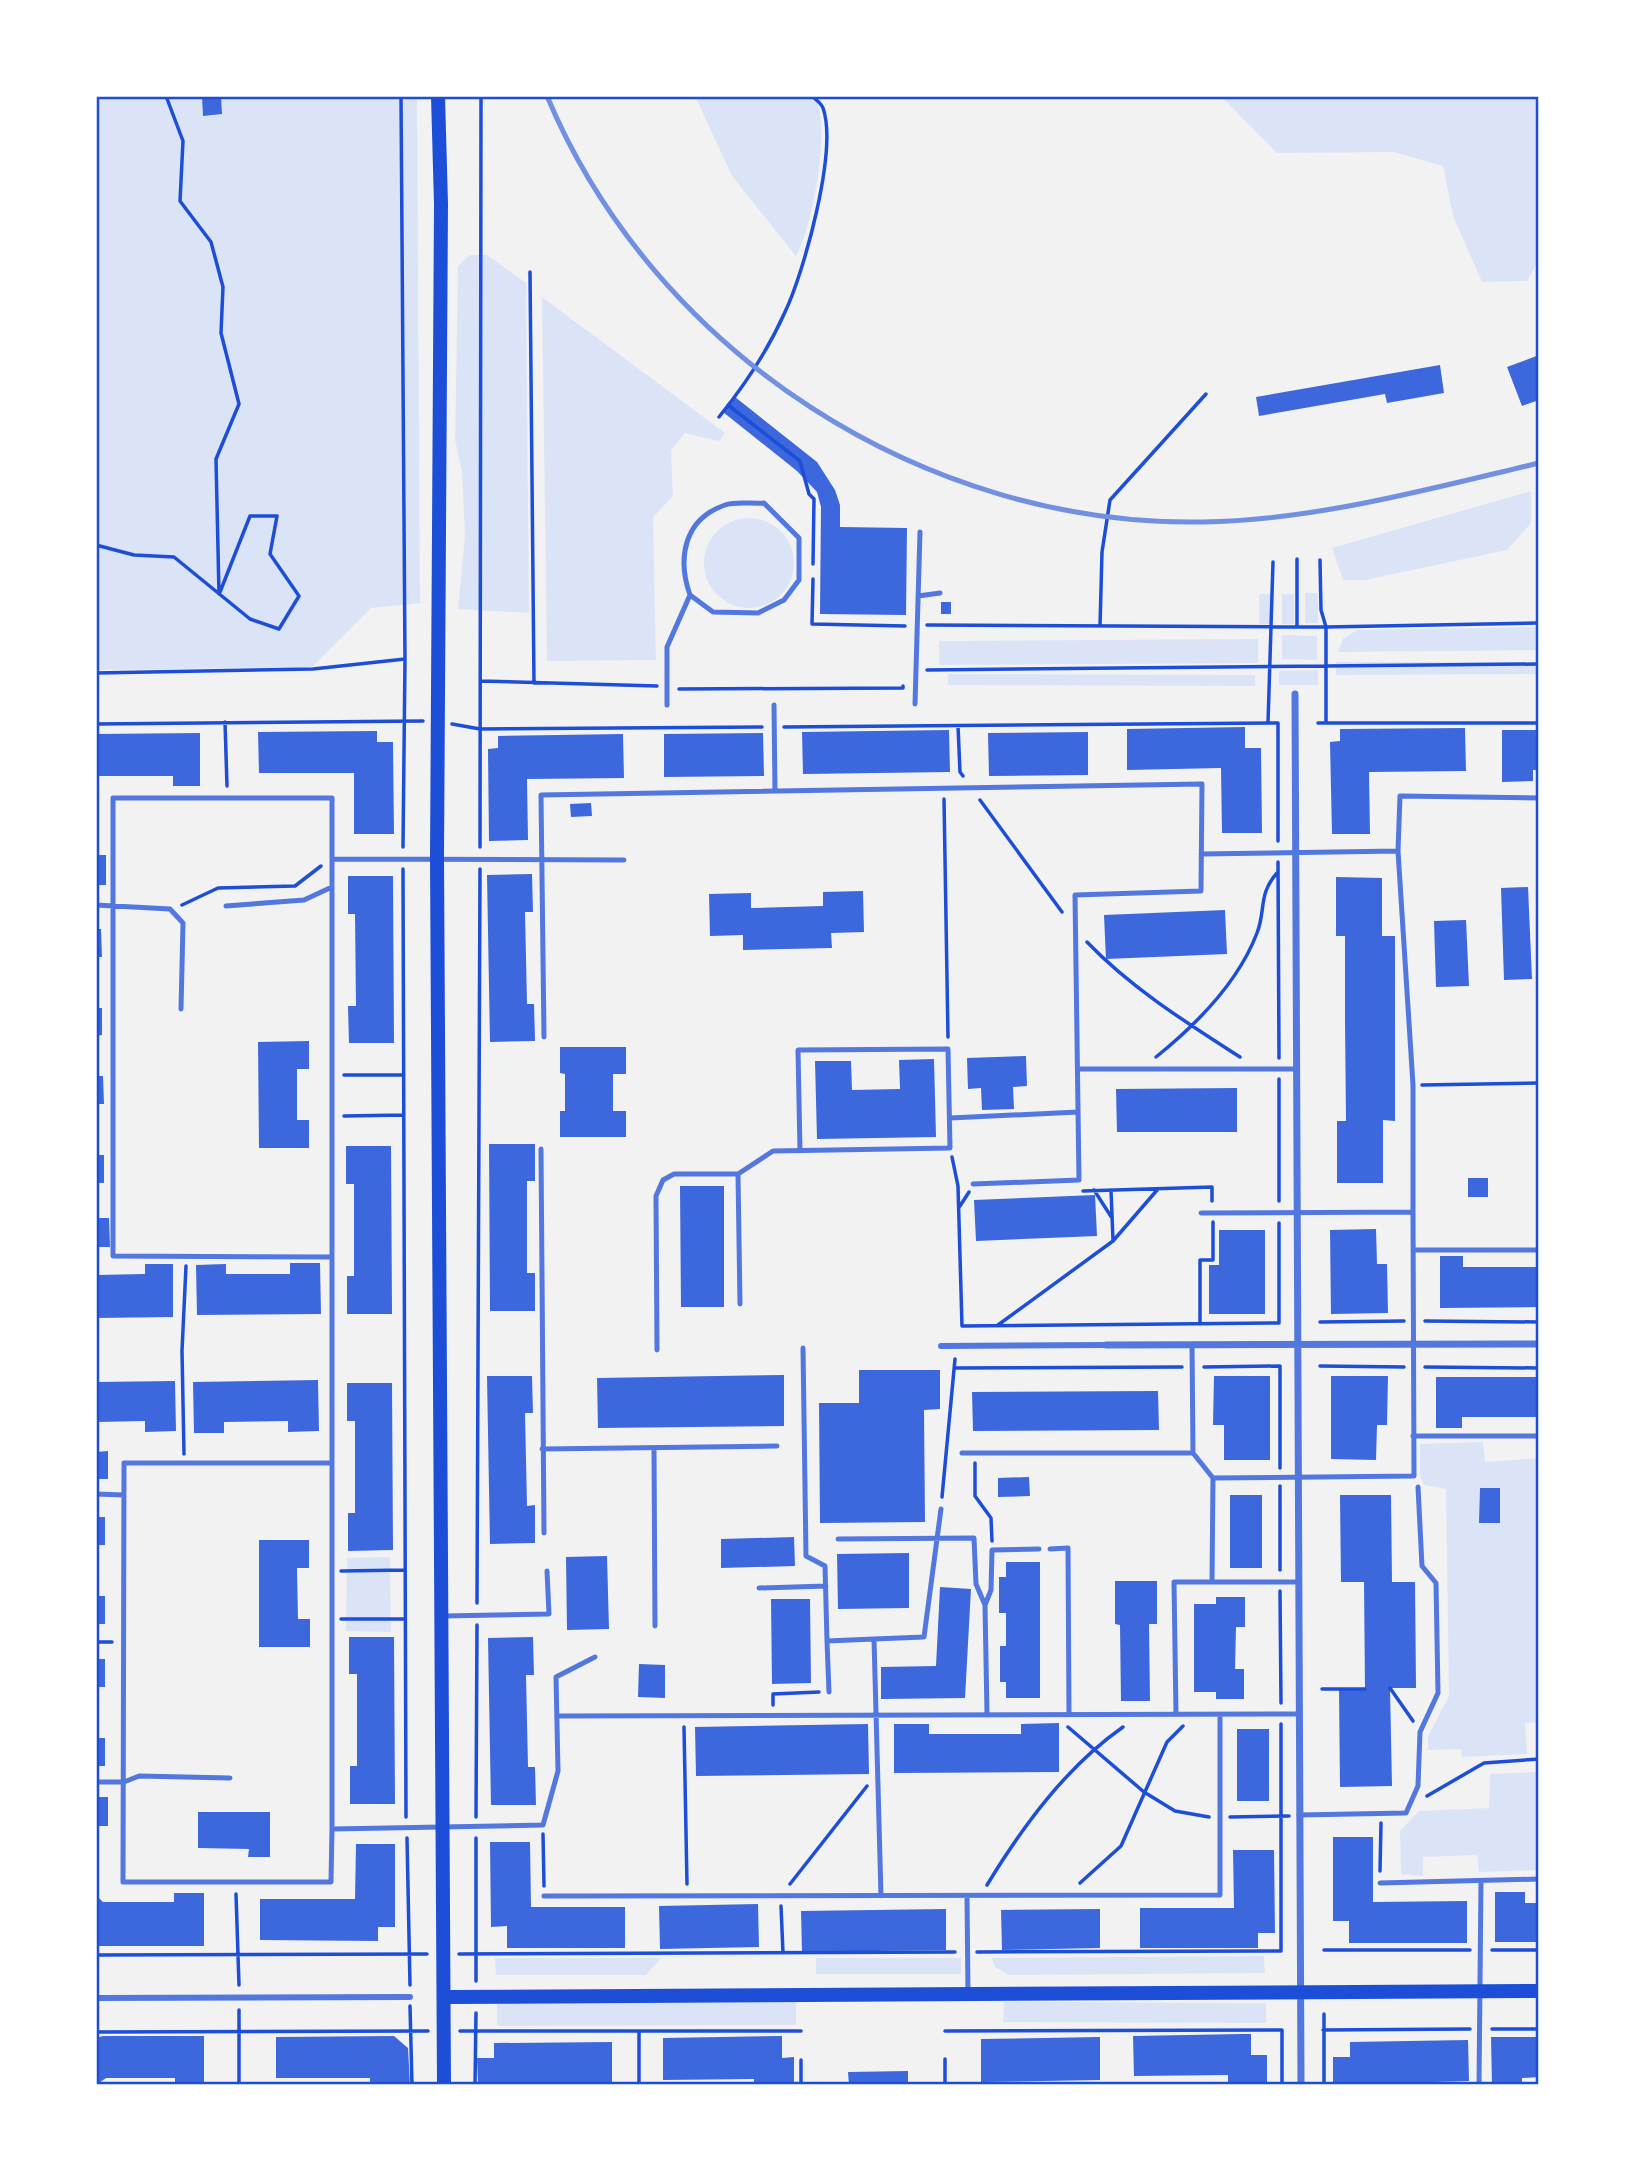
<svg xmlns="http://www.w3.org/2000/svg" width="1635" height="2181" font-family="Helvetica,sans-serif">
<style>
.green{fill:#dbe4f7}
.building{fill:#3d67dc}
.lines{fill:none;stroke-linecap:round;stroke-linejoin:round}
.path{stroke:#1d4ed8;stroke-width:3.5}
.service{stroke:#5277de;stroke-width:5}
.pedestrian{stroke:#5277de;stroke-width:6}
.minor{stroke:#5277de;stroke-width:7}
.secondary{stroke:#1d4ed8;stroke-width:14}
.rail{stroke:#7290e2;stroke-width:5}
.neatline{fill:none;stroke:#1d4ed8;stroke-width:2.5}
</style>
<rect width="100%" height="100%" fill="#f2f2f2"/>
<path class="green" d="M96,96H417L420,603L371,608L312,667L96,670Z
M695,96H814C833,122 812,229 796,256L732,176Z
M1221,96H1539V260L1527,281L1482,282L1453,216L1443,166L1394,152L1277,153Z
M470,255H487L526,283L529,613L458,609L465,536L462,472L455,440L458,266Z
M542,297L725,433L719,441L685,433L671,450L673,496L653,517L656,660L547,661Z
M1531,491V523L1507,550L1365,580H1343L1332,548Z
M704 563a45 45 0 1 1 90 0a45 45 0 1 1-90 0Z
M1305,593H1318V623H1305Z
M1259,594H1271V624H1259Z
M1282,594H1294V624H1282Z
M1539,627V650L1338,652L1343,639L1357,630Z
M1282,635L1317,636V660L1282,659Z
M1258,639V663L939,665V641Z
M1336,662H1539V674L1336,675Z
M1318,670V685H1279V671Z
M948,674L1255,675V686L948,685Z
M1483,1442L1485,1462L1539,1458V1722L1525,1723L1527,1754L1462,1757L1461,1749L1428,1750V1736L1449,1696L1446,1489L1424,1485L1420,1476V1444Z
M390,1557L391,1632L346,1631L347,1558Z
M1539,1772V1870L1479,1872L1477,1855L1423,1857V1876L1401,1874L1400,1831L1419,1811L1489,1808L1490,1774Z
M1264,1956L1265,1973L1009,1975L995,1967L992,1958Z
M495,1958H661L646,1975H496Z
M816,1958H961V1974H816Z
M497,2002H796V2025L497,2026Z
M1004,2002L1266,2003V2023L1003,2022Z"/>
<path class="building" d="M202,96H221L222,114L203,116Z
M1539,355V400L1522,406L1507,367Z
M1440,365L1444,393L1387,403L1385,394L1259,416L1256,397Z
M735,397L817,462L835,490L840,505V527L907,528L906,615L820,614L821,507L817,492L797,471L723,412Z
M941,602H951V614H941Z
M1245,727V748H1261L1262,833H1222L1221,768L1127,770V729Z
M1465,728L1466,771L1369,772L1370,834H1332L1330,742L1340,741V729Z
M949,730L950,772L803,774L802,732Z
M1502,730H1539V770H1533V781L1502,782Z
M377,731V742H393L394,834H354V773H259L258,732Z
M1088,732V775L989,776L988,733Z
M200,733V786H173V776H96V734Z
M763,733L764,776L664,777V734Z
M623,734L624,778L527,779L528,840L489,841L488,749L498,748V736Z
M591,803L592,816L571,817L570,804Z
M96,855H106V885H96Z
M532,874L533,912H525L527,1004H534L535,1041L490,1042L487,875Z
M348,876H393L394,1043H349L348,1006H356L355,914H348Z
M1336,877L1382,878V936H1395V1121L1383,1120V1183H1337V1121H1346L1345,1021V936H1336Z
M1528,887L1532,979L1504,980L1501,888Z
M863,891L864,932L831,933L832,948L743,950V935L710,936L709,894L751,893V908L823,906V892Z
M1225,910L1227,954L1106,959L1104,915Z
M1466,920L1469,986L1436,987L1434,921Z
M96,929H101L102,957H96Z
M96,1008H102V1035L96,1036Z
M309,1041V1069H297V1120H309V1148H259L258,1042Z
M560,1047H626V1074H613V1111H626V1137H560V1111H565V1074L560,1073Z
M1026,1056L1027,1086L1013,1087L1014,1109L982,1110L981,1088L968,1089L967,1058Z
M934,1059L936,1137L817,1139L815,1061H851L852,1090L900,1089L899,1060Z
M96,1076H103L104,1104H96Z
M1237,1088V1132H1117L1116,1089Z
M489,1144H535V1181H527V1273H535V1311H490Z
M346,1146H391L392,1314H347V1276H354V1184H346Z
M96,1155H104V1183H96Z
M1468,1178H1488V1197H1468Z
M680,1186H724V1307H681Z
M1095,1195L1097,1236L976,1241L974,1200Z
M96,1218H109L110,1247H96Z
M1376,1229L1377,1264H1387L1388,1313L1331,1314L1330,1230Z
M1219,1230H1265V1314H1209V1265H1219Z
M1440,1256H1463V1267H1539V1307L1440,1308Z
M290,1263H320L321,1314L197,1315L196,1265L226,1264V1274H290Z
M145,1264H173V1317L96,1318V1275L145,1274Z
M859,1370H940V1409L924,1410L925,1522L820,1523L819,1403H859Z
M784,1375V1426L598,1428L597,1378Z
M487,1376H532L533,1413H525L527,1506L535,1505V1543L490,1544Z
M1214,1376H1270V1460H1224V1425H1213Z
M1331,1376H1388L1387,1425H1377L1376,1460L1331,1459Z
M1436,1377H1539V1417H1462V1428H1436Z
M318,1380L319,1431L288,1432V1421L224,1422V1433H194L193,1382Z
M175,1381L176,1431L145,1432V1421L96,1422V1382Z
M347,1383H392L393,1550L348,1551V1513H355V1421H347Z
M1158,1391L1159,1430L973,1431L972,1392Z
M108,1451V1479H96V1452Z
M1029,1477L1030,1496L998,1497V1478Z
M1480,1488H1500V1523H1479Z
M1230,1495H1262V1568H1230Z
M1340,1495H1391L1392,1582H1415L1416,1688H1390L1392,1786L1340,1787L1339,1689H1365L1364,1582H1341Z
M96,1517H105V1545H96Z
M794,1537L795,1566L721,1568V1539Z
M259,1540H309V1568H297L298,1619H310V1647H259Z
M909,1553V1608L838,1609L837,1554Z
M607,1556L609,1629L567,1630L566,1557Z
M1006,1562H1040V1698H1006V1682H1000V1646H1006V1613H999V1577H1006Z
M1115,1581H1157V1624H1149L1150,1701H1121L1120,1625L1115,1624Z
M940,1587L971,1589L965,1698L881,1699V1667L936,1666Z
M96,1596H105V1624H96Z
M1216,1597H1245V1627H1236L1235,1669H1244V1699H1216V1692H1194V1604H1216Z
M771,1599H810L811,1683L772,1684Z
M349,1637H394L395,1804H350V1766H357V1674H349Z
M533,1637L534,1675H526L528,1767H535L536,1805H491L488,1638Z
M96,1659H105V1687H96Z
M639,1664L665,1665V1698L638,1697Z
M1059,1723V1772L894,1773V1724H929V1734H1021V1724Z
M868,1724L869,1774L696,1776L695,1727Z
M1237,1729H1269V1801H1237Z
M96,1738H105V1766H96Z
M96,1797H108V1826H96Z
M198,1812H270V1857H248L249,1849L198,1848Z
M1333,1837H1373V1902L1467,1901V1943H1349V1921H1333Z
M490,1842H530L531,1907H625V1948H507V1926L491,1927Z
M356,1844H395V1927H378V1941L260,1940V1899H355Z
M1233,1850H1274L1275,1933H1258V1948H1140V1908H1234Z
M1495,1892H1525V1903H1539V1942H1495Z
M174,1893H204V1946H96V1895L103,1902H174Z
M758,1904L759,1947L660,1949L659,1906Z
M946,1909V1950L802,1952L801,1911Z
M1100,1909V1948L1002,1950L1001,1910Z
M1242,2034H1251V2055H1267V2085H1228V2075L1134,2076L1133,2036Z
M103,2036H204V2085H175V2078H106L96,2085V2038Z
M394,2036L408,2048L410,2085H370V2078H276V2037Z
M782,2036V2058L794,2057V2085H754V2079L663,2080V2038Z
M1100,2037V2080L981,2082V2039Z
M1491,2037H1539V2077L1522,2078V2085H1492Z
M1468,2040L1469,2081L1333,2085V2057H1350V2042Z
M612,2042V2082L478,2085L477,2058H494V2043Z
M908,2071V2085H849L848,2072Z"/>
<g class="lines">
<path class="path" d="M166,96L183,141L180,201L211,242L223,287L221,333L239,404L216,459L219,594
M401,96L405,659L403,847
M530,272L534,683
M728,405L800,461L809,494L814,499L813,564
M719,417C744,386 769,348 785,312C804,272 838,150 823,108C821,103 816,100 812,96
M96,545L134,555L174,557L250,619L279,629L299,596L270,554L277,516H250L220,592
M1297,559V627
M813,579L812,624L905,626
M927,625L1326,627L1321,610L1320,560
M1100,626L1102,552L1110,500L1206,394
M927,670L1326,666V627L1539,623
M96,673L313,669L405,659
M480,681L657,686
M679,689L903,688V686
M225,722L227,786
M1268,723L1273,562
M1318,723H1539
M1326,723V666L1539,664
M96,724L423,721
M452,724L480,729L762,727
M958,726L960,772L963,776
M784,727L1278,723V841
M944,799L948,1037
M980,800L1062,912
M480,847L481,96
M1278,862L1279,1058
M403,869L406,1817
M182,905L218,888L295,886L321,866
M1087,942C1131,988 1187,1023 1240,1057
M1156,1057C1197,1024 1238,983 1257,933C1266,910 1258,894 1277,873
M344,1075H403
M1279,1079V1201
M1422,1085L1539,1083
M344,1116L403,1115
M952,1157L958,1186L962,1326L1279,1323V1223
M1094,1190L1112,1218
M1111,1190L1113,1240
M1083,1191L1212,1187V1201
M960,1206L969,1192
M1425,1321L1539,1322
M1320,1322L1404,1321
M1200,1323V1260H1213V1222
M998,1325L1113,1241L1158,1189
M1320,1366L1404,1367
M1204,1367L1280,1366V1468
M1425,1367L1539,1368
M954,1368L1182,1367
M184,1454L182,1351L186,1266
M975,1463V1496L991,1518L992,1541
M1280,1486V1570
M942,1497L955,1359
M341,1571L405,1570
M1280,1591L1281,1703
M477,1603L480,869
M341,1619H405
M96,1642H112
M1390,1688L1413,1721
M1322,1689H1365
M773,1705V1694L819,1692
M684,1727L687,1884
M1068,1727L1144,1792L1175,1811L1209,1817
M1427,1796L1484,1763L1539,1759
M476,1817L477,1625
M1230,1817L1289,1816
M543,1834L544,1886
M407,1838L410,1985
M1380,1871L1381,1823
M1080,1883L1121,1846L1167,1742L1183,1726
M790,1884L867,1786
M987,1885C1023,1826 1066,1767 1123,1727
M236,1894L239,1985
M781,1906L783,1953
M1324,1950H1470
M1492,1950H1539
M977,1952L1281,1951V1724
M459,1954L955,1952
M96,1955L427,1954
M476,1981V1838
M410,2006L412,2085
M1324,2014V2085
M1492,2029H1539
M1323,2030L1470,2029
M460,2031H801
M639,2031V2085
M945,2031L1282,2030V2085
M96,2032L428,2031
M945,2059V2085
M239,2085V2010
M475,2085L476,2013
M801,2085V2060"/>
<path class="service" d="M918,596L940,593
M915,704L920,532
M667,705V647L690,595C677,558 684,519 725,505C736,501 752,504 764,503L799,538V580L784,600L758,613L713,612L690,595
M774,705L775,791
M1398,851L1413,1085V1212
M1201,854L1398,851L1400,796L1539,798
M332,859L624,860
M96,905L170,909L183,923L181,1009
M226,906L304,900L332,887
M544,1037L541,795L1202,784L1201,891L1075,895L1079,1180L973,1184
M1078,1069H1297
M950,1118L1078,1112
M541,1149L544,1533
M738,1174L773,1151L950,1148L948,1049L798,1050L800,1151
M1201,1213L1413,1212L1414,1476L1213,1478L1212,1582H1298
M1413,1250H1539
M332,1257L113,1256V798H332V1829L331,1882H123L124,1463H332
M803,1348L806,1556L825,1566L827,1641L874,1639
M657,1350L656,1196L663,1180L674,1174H738L740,1304
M1413,1436H1539
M654,1448L655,1626
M542,1449L777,1446
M962,1453H1193L1192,1344
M1193,1453L1213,1478
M96,1494L124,1495
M838,1539L974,1538L976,1584L985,1605
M1050,1549L1068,1548L1069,1714
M759,1588L826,1586
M443,1616L549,1614L547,1571
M827,1641L829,1692
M987,1714L985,1605L991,1590L992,1550L1039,1549
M1176,1714L1174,1582H1212
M557,1716L1298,1714
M96,1782H124L139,1776L230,1778
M1299,1815L1406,1813L1418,1786L1420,1732L1438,1693L1436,1583L1422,1566L1418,1487
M332,1829L543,1825L558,1771L556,1677L595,1657
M1380,1883L1539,1879
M544,1896L1220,1895V1715
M881,1896L874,1639L924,1637L941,1509
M967,1896L968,1994
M1479,2085L1481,1881"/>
<path class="pedestrian" d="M941,1346L1106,1345
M96,1998L410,1997"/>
<path class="minor" d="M1295,694L1301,2085
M1106,1345L1539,1344"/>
<path class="secondary" d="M438,96L441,204L437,857L444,2085
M444,1997L1539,1991"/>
<path class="rail" d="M547,96C655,354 925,527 1203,522C1317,520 1429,489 1539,463"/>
</g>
<rect width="1635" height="2181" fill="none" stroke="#ffffff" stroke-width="196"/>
<rect x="98" y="98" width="1439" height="1985" class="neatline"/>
</svg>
